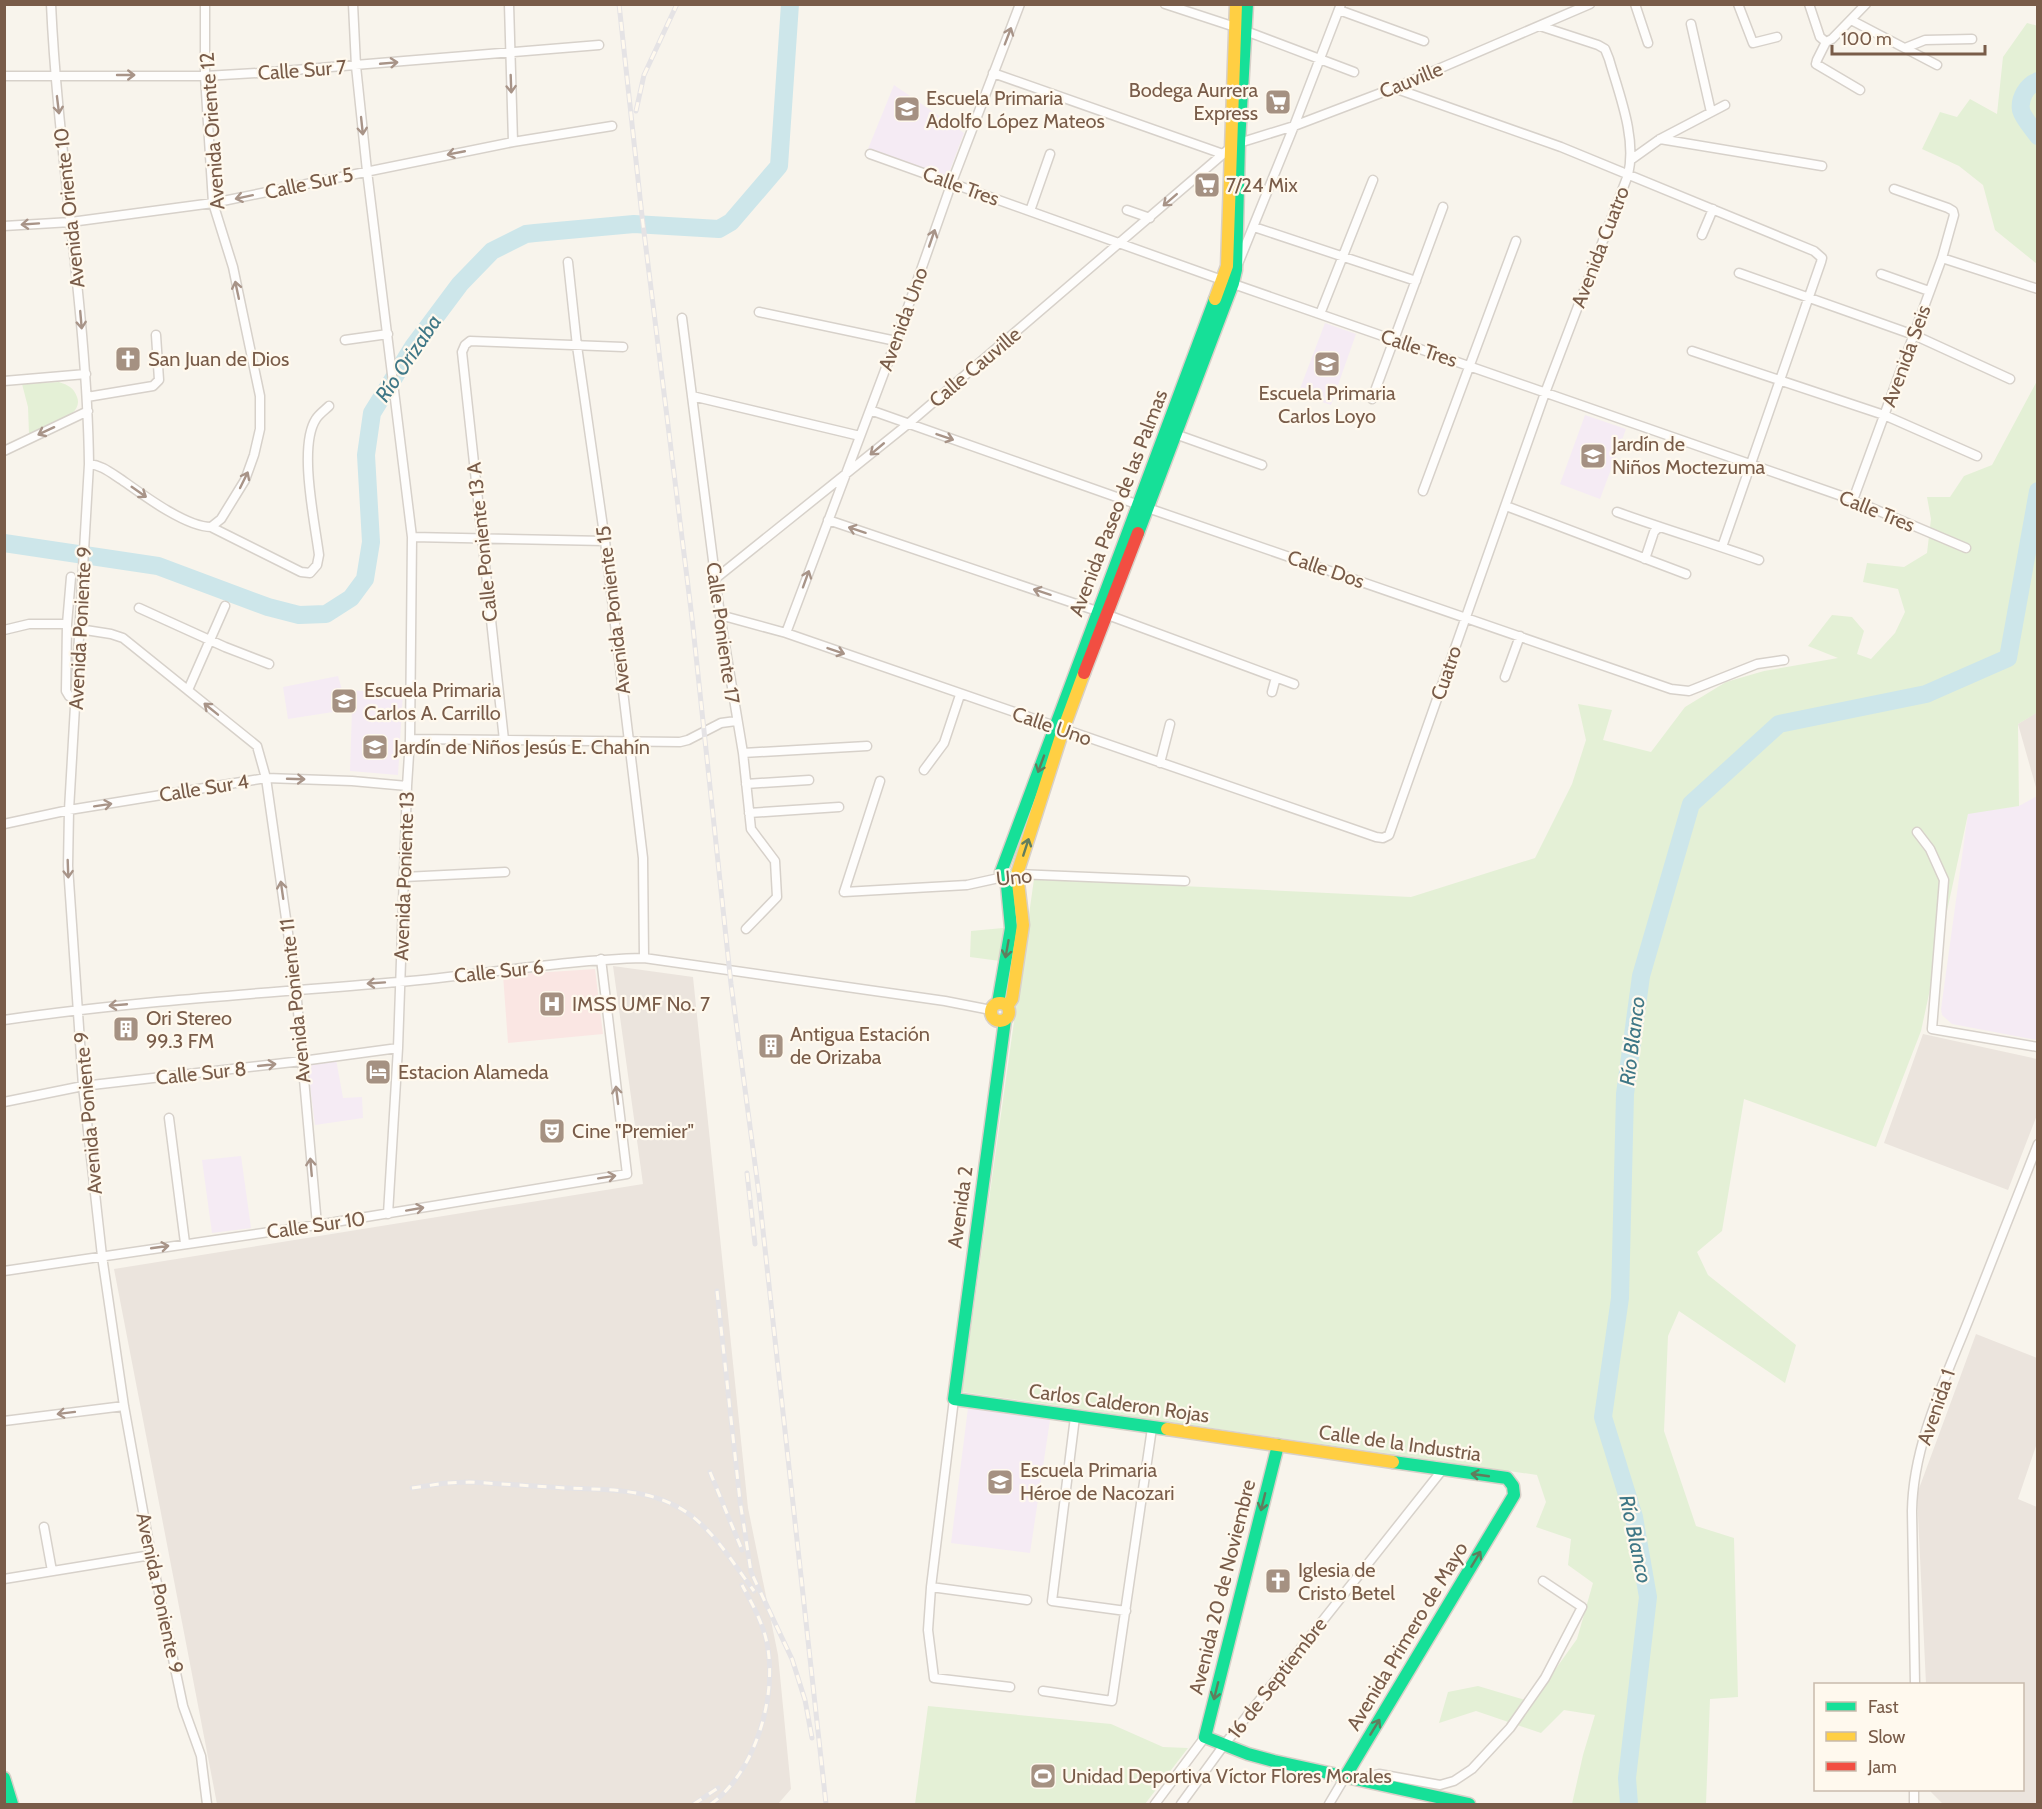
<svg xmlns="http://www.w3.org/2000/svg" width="2042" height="1809" font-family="Cabin,sans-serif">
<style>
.industrial{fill:#ebe4dd}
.education{fill:#f5ebf4}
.medical{fill:#fae6e3}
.green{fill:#e4f0d6}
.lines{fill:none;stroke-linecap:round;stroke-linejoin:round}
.river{stroke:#cde6ea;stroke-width:18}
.street-casing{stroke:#d7d1ca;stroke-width:11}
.fast-casing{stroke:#d8d0c8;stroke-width:15}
.slow-casing{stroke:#d8d0c8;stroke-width:15}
.jam-casing{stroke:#d8d0c8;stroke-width:15}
.street{stroke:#fefdfc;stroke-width:8}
.fast{stroke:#16e098;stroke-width:12}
.slow{stroke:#ffcf43;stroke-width:12}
.jam{stroke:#f24e42;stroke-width:12}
.rail-casing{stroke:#e5e3e5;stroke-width:5}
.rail{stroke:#fff9ee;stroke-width:3;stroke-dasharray:9;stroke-linecap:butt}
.oneway{stroke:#a89488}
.oneway2{stroke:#607d5d}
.labels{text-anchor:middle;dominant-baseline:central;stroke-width:4.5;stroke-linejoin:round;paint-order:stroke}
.street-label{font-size:20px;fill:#795c49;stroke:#fff9ee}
.poi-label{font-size:20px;fill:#795c49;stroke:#fff9ee;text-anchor:start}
.water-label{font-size:21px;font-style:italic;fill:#3f7786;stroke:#fff9ee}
</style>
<rect width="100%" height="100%" fill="#f8f4ec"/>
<path class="industrial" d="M2037,712V791L2018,724Z
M613,966L693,977L748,1508L778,1655L791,1789L778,1804H217L114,1269L643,1184Z
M1923,1034L2037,1059V1115L2008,1190L1884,1143Z
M1976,1334L2037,1358V1443L2018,1499L2037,1507V1804H1943L1931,1792V1790H2022V1684H1926L1917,1494Z"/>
<path class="education" d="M894,85L964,133L947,178L868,149Z
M1325,323L1356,334L1331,405L1298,394Z
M1585,415L1626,429L1600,499L1560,484Z
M338,676L342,690L403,693L398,775L350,771L352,709L288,719L283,687Z
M2037,796V1040L1952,1024L1942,1015L1941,1009L1968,813L2019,806Z
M336,1059L343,1098L362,1097L363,1118L315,1125L307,1062Z
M241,1156L251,1228L212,1233L202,1160Z
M968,1408L1050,1420L1030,1553L951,1543Z"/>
<path class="medical" d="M595,969L603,1034L508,1043L503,975Z"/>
<path class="green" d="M2027,23L2038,26L2037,264L1995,230L1983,185L1959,166L1922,149L1940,112L1957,117L1970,99L1997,114L2003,57Z
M2037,381L2038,712L2018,724L2019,806L1968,814L1921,1031L1876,1147L1744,1099L1722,1231L1697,1252L1708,1275L1796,1345L1785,1383L1679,1311L1668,1336L1664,1431L1696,1526L1734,1538L1738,1697L1710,1699L1706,1804H1572L1583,1755L1595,1715L1564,1710L1541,1733L1476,1711L1439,1723L1448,1692L1478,1686L1532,1702L1577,1639L1593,1583L1568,1565L1571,1539L1536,1527L1546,1502L1537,1475L962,1392L1034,879L1411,897L1535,858L1572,784L1586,740L1578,704L1612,710L1603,740L1651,752L1685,707L1726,682L1764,671L1838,658L1808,646L1832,615L1852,617L1864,631L1857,654L1871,659L1895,633L1905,612L1898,589L1863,582L1867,563L1904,567L1927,553L1931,519L1927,497H1950L1964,476L1992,465Z
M59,382C68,385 74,388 77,397C85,417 43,428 29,434L28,407L22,384Z
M1003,928L1004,940L1000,961L970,957L971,931Z
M928,1706L1111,1724L1163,1747L1188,1748L1145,1804H915Z"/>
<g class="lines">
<path class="river" d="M2038,81C2027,85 2019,98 2021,110C2023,118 2033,129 2038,136
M4,543L158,566L268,607L299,615L326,614L351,598L365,579L371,542L366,455L372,413L413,347L460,284L492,251L526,234L535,233L634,224L719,229L731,222L779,166L790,4
M1629,1804L1627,1778L1648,1597L1634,1517L1603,1417L1620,1298L1625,1094L1641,976L1691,804L1779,724L1926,694L2008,658L2038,491"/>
<defs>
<path id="street" d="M51,4C58,158 87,310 89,464L69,810L68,866L83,1086L102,1256L124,1406L151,1555L183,1706L201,1756L207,1804
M205,4V76L213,203L233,267L260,396V429L254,455L245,480L221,519L211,527
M353,4L356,66L367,171L412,537L410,739L407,786L398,1048L388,1214
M509,4L513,142
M1165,4L1235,27L1354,72
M1635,4L1648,43
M1738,4L1753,43L1777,37
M1809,4L1820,37L1826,42
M1339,10L1424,41
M1851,20L1937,65
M1691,24L1711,112
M1826,42L1817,60L1816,64L1860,90
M1826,42L1832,39L1866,4
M1905,48L1925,40L1972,39
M993,73L1223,154
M4,76H205L258,73L599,45
M1394,88L1561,147L1814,251L1822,258L1821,262L1722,547
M1660,139L1822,166
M870,154L1222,280L1853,500L1966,548
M1632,159L1660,139L1725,105
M1127,210L1150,218
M1030,211L1050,154
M4,226L71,222L213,203L513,142L612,126
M1254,227L1416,281
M1702,235L1713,209
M1942,258L2038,289
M568,262L577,346L605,541L643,858L644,958
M1238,264L1294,126L1341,4
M1739,273L1914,335L2010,379
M1881,274L1929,291
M759,312L896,341
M1320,314L1373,180
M682,318L720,615L743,753L751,829L775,861L777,897L746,929
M345,340L388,334
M1692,351L1884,415L1977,456
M4,381L86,374
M692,396L860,436
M87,397L153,386L159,380L156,335
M1372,399L1443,207
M870,410L1139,505L1671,689L1689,691L1757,664L1784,660
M1175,434L1262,465
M4,451L88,411
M89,464C102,465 111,473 122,480C143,495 186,527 211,527L301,572L310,573L317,565L319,555C315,523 298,446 316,419C319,414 325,410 329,406
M1423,491L1516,241
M1853,500L1942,258L1954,215L1953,211L1948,208L1894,189
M1506,506L1686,574
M1617,512C1664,529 1711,543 1759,560
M828,520L1097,611L1294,684
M412,537L605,541
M1645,559L1654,532L1659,527
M71,577L67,624L66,691L69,696L76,701
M715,579L908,424L1230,148L1239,143L1294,126L1394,88L1590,4
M139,608L225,647L269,664
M720,615L786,633L1376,837L1383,838L1389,835L1545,393L1628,175C1637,138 1619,94 1609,59L1605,49L1598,45L1540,26
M79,629L111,634L123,638L257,746L266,778L296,989L317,1225
M4,630L29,624H67
M786,633L896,341L952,182L1020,4
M1505,677L1520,636
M188,690L225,606
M1272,692L1276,677
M410,739L680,742L688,740L721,723L736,721
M504,740L462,352L465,345L470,341L623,347
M743,753L867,746
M1160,763L1170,724
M924,770L944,743L960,695
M880,781L844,892L967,885L1017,874L1185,881
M746,784L809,780
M749,813L839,807
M4,824L69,810L266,778L352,781L407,786
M1917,832L1930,849L1944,880L1932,1029L2038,1047
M404,877L505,872
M4,1020C135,1001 267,993 399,982C481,975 562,960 644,958L945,1001L991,1010
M4,1102L83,1086L302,1061L398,1048
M169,1118L185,1243
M4,1271L317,1225L627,1174L601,959
M954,1399L931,1587L928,1630L934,1678L1010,1687
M1075,1417L1052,1601L1126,1611
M4,1421L124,1406
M44,1527L52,1571
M4,1579L151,1555
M931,1587L1027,1600
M1915,1684L1912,1511C1913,1444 1945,1380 1969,1319C1992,1261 2015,1202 2038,1144
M1043,1691L1112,1701L1152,1428
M1361,1778L1379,1774L1440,1785L1454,1781L1472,1769L1510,1728L1545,1678L1582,1607L1543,1581
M1155,1804L1205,1737
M1181,1804L1224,1745L1443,1469
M1329,1804L1345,1777
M1914,1804V1790"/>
<path id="fast" d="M1138,533L1233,283L1236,270L1239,143L1247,4
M998,1003L1011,928L1006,875L1001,872L1215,299
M1005,1020L954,1399L1167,1429
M1278,1445L1205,1737L1248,1754L1274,1761L1469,1804
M1345,1777L1514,1495L1513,1486L1507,1478L1393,1462
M4,1778L12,1804"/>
<path id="slow" d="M1215,299L1227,266L1236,4
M991 1012a9 9 0 1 1 18 0a9 9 0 1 1-18 0Z
M1007,1006L1012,999L1023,925L1017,874L1063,730L1084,673
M1167,1429L1393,1462"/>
<path id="jam" d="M1084,673L1138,533"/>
</defs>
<use href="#street" class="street-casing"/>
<use href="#fast" class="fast-casing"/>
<use href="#slow" class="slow-casing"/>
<use href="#jam" class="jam-casing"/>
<use href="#street" class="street"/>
<use href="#fast" class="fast"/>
<use href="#slow" class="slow"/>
<use href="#jam" class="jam"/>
<defs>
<path id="rail" d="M619,4L642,216L692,618L731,984L759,1194L826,1804
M636,111L644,75L677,4
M747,1173L755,1244
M717,1291L740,1501L751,1572L792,1659L805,1700L812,1738
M710,1472L742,1550
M412,1488L446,1483L470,1482C502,1484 534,1486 566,1488C611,1490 656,1488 693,1517C718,1537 735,1566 754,1591
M694,1804L718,1788
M711,1804C754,1773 776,1701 768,1649C765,1627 753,1605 742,1585"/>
</defs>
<use href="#rail" class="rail-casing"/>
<use href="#rail" class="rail"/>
</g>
<defs><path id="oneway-shaft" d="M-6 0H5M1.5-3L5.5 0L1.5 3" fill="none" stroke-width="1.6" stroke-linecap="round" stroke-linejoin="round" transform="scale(1.5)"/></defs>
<g class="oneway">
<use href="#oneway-shaft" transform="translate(1008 36) rotate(-69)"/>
<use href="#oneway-shaft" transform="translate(389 63) rotate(-5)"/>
<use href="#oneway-shaft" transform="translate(126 75)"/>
<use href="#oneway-shaft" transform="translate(511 84) rotate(88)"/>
<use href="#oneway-shaft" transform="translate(58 105) rotate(83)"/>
<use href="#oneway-shaft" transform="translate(362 126) rotate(84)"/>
<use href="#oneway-shaft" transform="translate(456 153) rotate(169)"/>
<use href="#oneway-shaft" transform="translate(244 197) rotate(168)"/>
<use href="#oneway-shaft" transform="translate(1170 200) rotate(139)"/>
<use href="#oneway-shaft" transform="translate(30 224) rotate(176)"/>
<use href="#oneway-shaft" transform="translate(932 238) rotate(-71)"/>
<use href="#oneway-shaft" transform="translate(237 290) rotate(-102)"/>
<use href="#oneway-shaft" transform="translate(81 320) rotate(85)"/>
<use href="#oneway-shaft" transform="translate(46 431) rotate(155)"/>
<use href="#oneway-shaft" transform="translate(945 437) rotate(19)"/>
<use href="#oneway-shaft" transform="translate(877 449) rotate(140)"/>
<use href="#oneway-shaft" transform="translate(244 480) rotate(-64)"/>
<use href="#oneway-shaft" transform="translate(139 492) rotate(35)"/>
<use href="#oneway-shaft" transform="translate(857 530) rotate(-162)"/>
<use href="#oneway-shaft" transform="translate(806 579) rotate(-70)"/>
<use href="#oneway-shaft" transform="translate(1042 592) rotate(-162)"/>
<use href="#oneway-shaft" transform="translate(836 651) rotate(19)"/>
<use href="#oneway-shaft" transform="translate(211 709) rotate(-141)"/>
<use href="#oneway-shaft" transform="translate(296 779) rotate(2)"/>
<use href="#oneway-shaft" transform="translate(103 805) rotate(-9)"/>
<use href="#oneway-shaft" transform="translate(68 869) rotate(88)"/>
<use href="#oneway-shaft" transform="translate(282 890) rotate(-98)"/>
<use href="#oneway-shaft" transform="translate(376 983) rotate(176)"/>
<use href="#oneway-shaft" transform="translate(118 1005) rotate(175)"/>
<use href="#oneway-shaft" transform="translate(267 1065) rotate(-6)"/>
<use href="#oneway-shaft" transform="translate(617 1095) rotate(-97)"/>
<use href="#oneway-shaft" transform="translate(311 1167) rotate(-95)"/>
<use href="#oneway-shaft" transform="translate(607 1177) rotate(-9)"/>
<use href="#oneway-shaft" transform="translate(415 1209) rotate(-10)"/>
<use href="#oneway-shaft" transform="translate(160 1247) rotate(-8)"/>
<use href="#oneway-shaft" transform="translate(66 1413) rotate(173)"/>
</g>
<g class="oneway2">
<use href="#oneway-shaft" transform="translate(1041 764) rotate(110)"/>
<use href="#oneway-shaft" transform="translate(1026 847) rotate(-72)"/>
<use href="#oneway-shaft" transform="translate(1007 949) rotate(100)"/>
<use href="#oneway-shaft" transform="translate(1480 1475) rotate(-172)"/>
<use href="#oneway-shaft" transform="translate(1263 1502) rotate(104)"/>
<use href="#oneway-shaft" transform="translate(1476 1559) rotate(-59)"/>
<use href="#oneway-shaft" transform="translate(1216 1691) rotate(104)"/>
<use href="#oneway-shaft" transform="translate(1375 1727) rotate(-59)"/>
</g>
<defs>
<symbol id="supermarket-square" viewBox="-11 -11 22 22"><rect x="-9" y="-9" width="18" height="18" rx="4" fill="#a59182" stroke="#fff9ee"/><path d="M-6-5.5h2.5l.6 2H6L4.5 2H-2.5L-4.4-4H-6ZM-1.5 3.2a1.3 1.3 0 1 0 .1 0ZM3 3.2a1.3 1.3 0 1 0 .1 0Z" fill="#fff"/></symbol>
<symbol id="school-square" viewBox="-11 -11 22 22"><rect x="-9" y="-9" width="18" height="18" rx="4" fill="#a59182" stroke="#fff9ee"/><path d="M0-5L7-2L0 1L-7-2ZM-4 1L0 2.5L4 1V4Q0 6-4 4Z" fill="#fff"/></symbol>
<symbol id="church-square" viewBox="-11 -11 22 22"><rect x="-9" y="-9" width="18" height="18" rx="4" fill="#a59182" stroke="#fff9ee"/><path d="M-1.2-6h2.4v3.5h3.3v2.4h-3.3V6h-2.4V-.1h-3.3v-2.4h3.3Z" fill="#fff"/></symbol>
<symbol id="hospital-square" viewBox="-11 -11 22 22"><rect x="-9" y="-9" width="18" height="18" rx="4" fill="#a59182" stroke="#fff9ee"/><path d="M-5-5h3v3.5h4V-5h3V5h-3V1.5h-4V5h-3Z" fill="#fff"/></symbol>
<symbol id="building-square" viewBox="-11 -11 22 22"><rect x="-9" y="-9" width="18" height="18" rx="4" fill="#a59182" stroke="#fff9ee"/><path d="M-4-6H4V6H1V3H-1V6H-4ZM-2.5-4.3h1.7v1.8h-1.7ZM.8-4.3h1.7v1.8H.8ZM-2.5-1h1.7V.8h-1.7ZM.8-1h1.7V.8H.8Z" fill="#fff"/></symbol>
<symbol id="hotel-square" viewBox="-11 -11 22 22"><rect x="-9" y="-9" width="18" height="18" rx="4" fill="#a59182" stroke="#fff9ee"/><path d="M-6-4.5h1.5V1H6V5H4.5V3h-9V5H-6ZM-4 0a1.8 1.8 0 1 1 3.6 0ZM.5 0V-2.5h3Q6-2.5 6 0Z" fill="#fff"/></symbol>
<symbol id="theatre-square" viewBox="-11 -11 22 22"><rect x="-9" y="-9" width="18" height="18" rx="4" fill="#a59182" stroke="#fff9ee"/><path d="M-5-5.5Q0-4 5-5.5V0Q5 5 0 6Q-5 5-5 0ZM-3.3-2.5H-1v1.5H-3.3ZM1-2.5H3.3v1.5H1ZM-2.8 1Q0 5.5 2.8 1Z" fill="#fff"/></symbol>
<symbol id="stadium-square" viewBox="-11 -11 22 22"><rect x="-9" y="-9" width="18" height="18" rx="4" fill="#a59182" stroke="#fff9ee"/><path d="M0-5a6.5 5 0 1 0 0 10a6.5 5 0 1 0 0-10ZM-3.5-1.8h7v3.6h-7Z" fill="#fff"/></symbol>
</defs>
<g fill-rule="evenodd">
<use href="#supermarket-square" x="1263" y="87" width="30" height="30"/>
<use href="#school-square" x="892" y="94" width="30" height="30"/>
<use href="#supermarket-square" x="1192" y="170" width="30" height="30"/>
<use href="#church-square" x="113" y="344" width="30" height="30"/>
<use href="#school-square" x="1312" y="349" width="30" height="30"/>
<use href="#school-square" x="1578" y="441" width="30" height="30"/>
<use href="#school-square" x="329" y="686" width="30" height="30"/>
<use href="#school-square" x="360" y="732" width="30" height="30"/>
<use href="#hospital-square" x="537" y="989" width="30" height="30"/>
<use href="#building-square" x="111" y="1014" width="30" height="30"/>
<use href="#building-square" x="756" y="1031" width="30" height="30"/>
<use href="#hotel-square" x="363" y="1057" width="30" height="30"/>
<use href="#theatre-square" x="537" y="1116" width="30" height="30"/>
<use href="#school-square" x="985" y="1467" width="30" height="30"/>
<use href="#church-square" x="1263" y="1566" width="30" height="30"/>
<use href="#stadium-square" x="1028" y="1761" width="30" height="30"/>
</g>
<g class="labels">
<g class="street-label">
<text transform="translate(302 70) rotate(-4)">Calle Sur 7</text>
<text transform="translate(1411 80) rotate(-22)">Cauville</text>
<text transform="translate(212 131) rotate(-94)">Avenida Oriente 12</text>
<text transform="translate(309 183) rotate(-12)">Calle Sur 5</text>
<text transform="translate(961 186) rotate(20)">Calle Tres</text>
<text transform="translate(69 208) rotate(-96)">Avenida Oriente 10</text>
<text transform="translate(1600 247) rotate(-69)">Avenida Cuatro</text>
<text transform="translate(903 319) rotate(-70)">Avenida Uno</text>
<text transform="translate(1419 348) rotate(19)">Calle Tres</text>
<text transform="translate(1906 356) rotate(-70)">Avenida Seis</text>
<text transform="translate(975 367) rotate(-40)">Calle Cauville</text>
<text transform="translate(1118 503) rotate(-69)">Avenida Paseo de las Palmas</text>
<text transform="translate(1877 511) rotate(22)">Calle Tres</text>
<text transform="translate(482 542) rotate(-96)">Calle Poniente 13 A</text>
<text transform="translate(1326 569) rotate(19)">Calle Dos</text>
<text transform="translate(613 610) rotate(-97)">Avenida Poniente 15</text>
<text transform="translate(80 628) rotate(-87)">Avenida Poniente 9</text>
<text transform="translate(723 633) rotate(82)">Calle Poniente 17</text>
<text transform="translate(1446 673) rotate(-71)">Cuatro</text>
<text transform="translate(1052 726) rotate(19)">Calle Uno</text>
<text transform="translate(204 788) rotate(-9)">Calle Sur 4</text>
<text transform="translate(404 876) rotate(-88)">Avenida Poniente 13</text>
<text transform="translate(1014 877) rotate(-6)">Uno</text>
<text transform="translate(499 971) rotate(-6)">Calle Sur 6</text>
<text transform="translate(295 1001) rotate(-96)">Avenida Poniente 11</text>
<text transform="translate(201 1073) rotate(-6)">Calle Sur 8</text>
<text transform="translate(88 1113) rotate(-95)">Avenida Poniente 9</text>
<text transform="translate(960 1207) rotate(-82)">Avenida 2</text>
<text transform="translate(316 1225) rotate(-8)">Calle Sur 10</text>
<text transform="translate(1119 1403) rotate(8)">Carlos Calderon Rojas</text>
<text transform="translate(1936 1407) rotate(-71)">Avenida 1</text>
<text transform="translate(1400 1443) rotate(8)">Calle de la Industria</text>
<text transform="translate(1222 1587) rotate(-76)">Avenida 20 de Noviembre</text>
<text transform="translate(160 1593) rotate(78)">Avenida Poniente 9</text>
<text transform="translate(1407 1636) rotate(-59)">Avenida Primero de Mayo</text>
<text transform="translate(1277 1678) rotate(-52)">16 de Septiembre</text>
</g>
<g class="poi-label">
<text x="1258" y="90" text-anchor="end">Bodega Aurrera<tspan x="1258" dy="23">Express</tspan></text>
<text x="926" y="98">Escuela Primaria<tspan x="926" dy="23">Adolfo López Mateos</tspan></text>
<text x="1226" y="185">7/24 Mix</text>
<text x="148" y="359">San Juan de Dios</text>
<text x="1327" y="393" text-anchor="middle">Escuela Primaria<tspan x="1327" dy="23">Carlos Loyo</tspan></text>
<text x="1612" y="444">Jardín de<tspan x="1612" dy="23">Niños Moctezuma</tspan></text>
<text x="364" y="690">Escuela Primaria<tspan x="364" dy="23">Carlos A. Carrillo</tspan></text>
<text x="394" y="747">Jardín de Niños Jesús E. Chahín</text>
<text x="572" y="1004">IMSS UMF No. 7</text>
<text x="146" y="1018">Ori Stereo<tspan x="146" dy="23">99.3 FM</tspan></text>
<text x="790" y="1034">Antigua Estación<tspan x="790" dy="23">de Orizaba</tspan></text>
<text x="398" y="1072">Estacion Alameda</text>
<text x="572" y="1131">Cine "Premier"</text>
<text x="1020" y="1470">Escuela Primaria<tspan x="1020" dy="23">Héroe de Nacozari</tspan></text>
<text x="1298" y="1570">Iglesia de<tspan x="1298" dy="23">Cristo Betel</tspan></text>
<text x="1062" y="1776">Unidad Deportiva Víctor Flores Morales</text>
</g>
<g class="water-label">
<text transform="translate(408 358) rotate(-56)">Río Orizaba</text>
<text transform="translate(1632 1041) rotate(-83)">Río Blanco</text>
<text transform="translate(1636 1539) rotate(78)">Río Blanco</text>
</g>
</g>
<rect width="2042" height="1809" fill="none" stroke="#795c49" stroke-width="12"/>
<rect x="1814" y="1683" width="210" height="108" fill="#fff9ee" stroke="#c9baac" stroke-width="1.5"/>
<rect x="1826" y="1702" width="30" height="9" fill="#16e098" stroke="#c9baac" stroke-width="1.5"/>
<text x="1868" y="1713" font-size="18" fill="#795c49">Fast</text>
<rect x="1826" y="1732" width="30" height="9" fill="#ffcf43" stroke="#c9baac" stroke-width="1.5"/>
<text x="1868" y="1743" font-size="18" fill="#795c49">Slow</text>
<rect x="1826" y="1762" width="30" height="9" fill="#f24e42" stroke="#c9baac" stroke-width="1.5"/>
<text x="1868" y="1773" font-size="18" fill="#795c49">Jam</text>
<path d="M1832 45v9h153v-9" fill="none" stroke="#795c49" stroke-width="3"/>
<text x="1841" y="45" font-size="18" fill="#795c49" stroke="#fff9ee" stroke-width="4.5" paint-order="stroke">100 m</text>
</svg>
